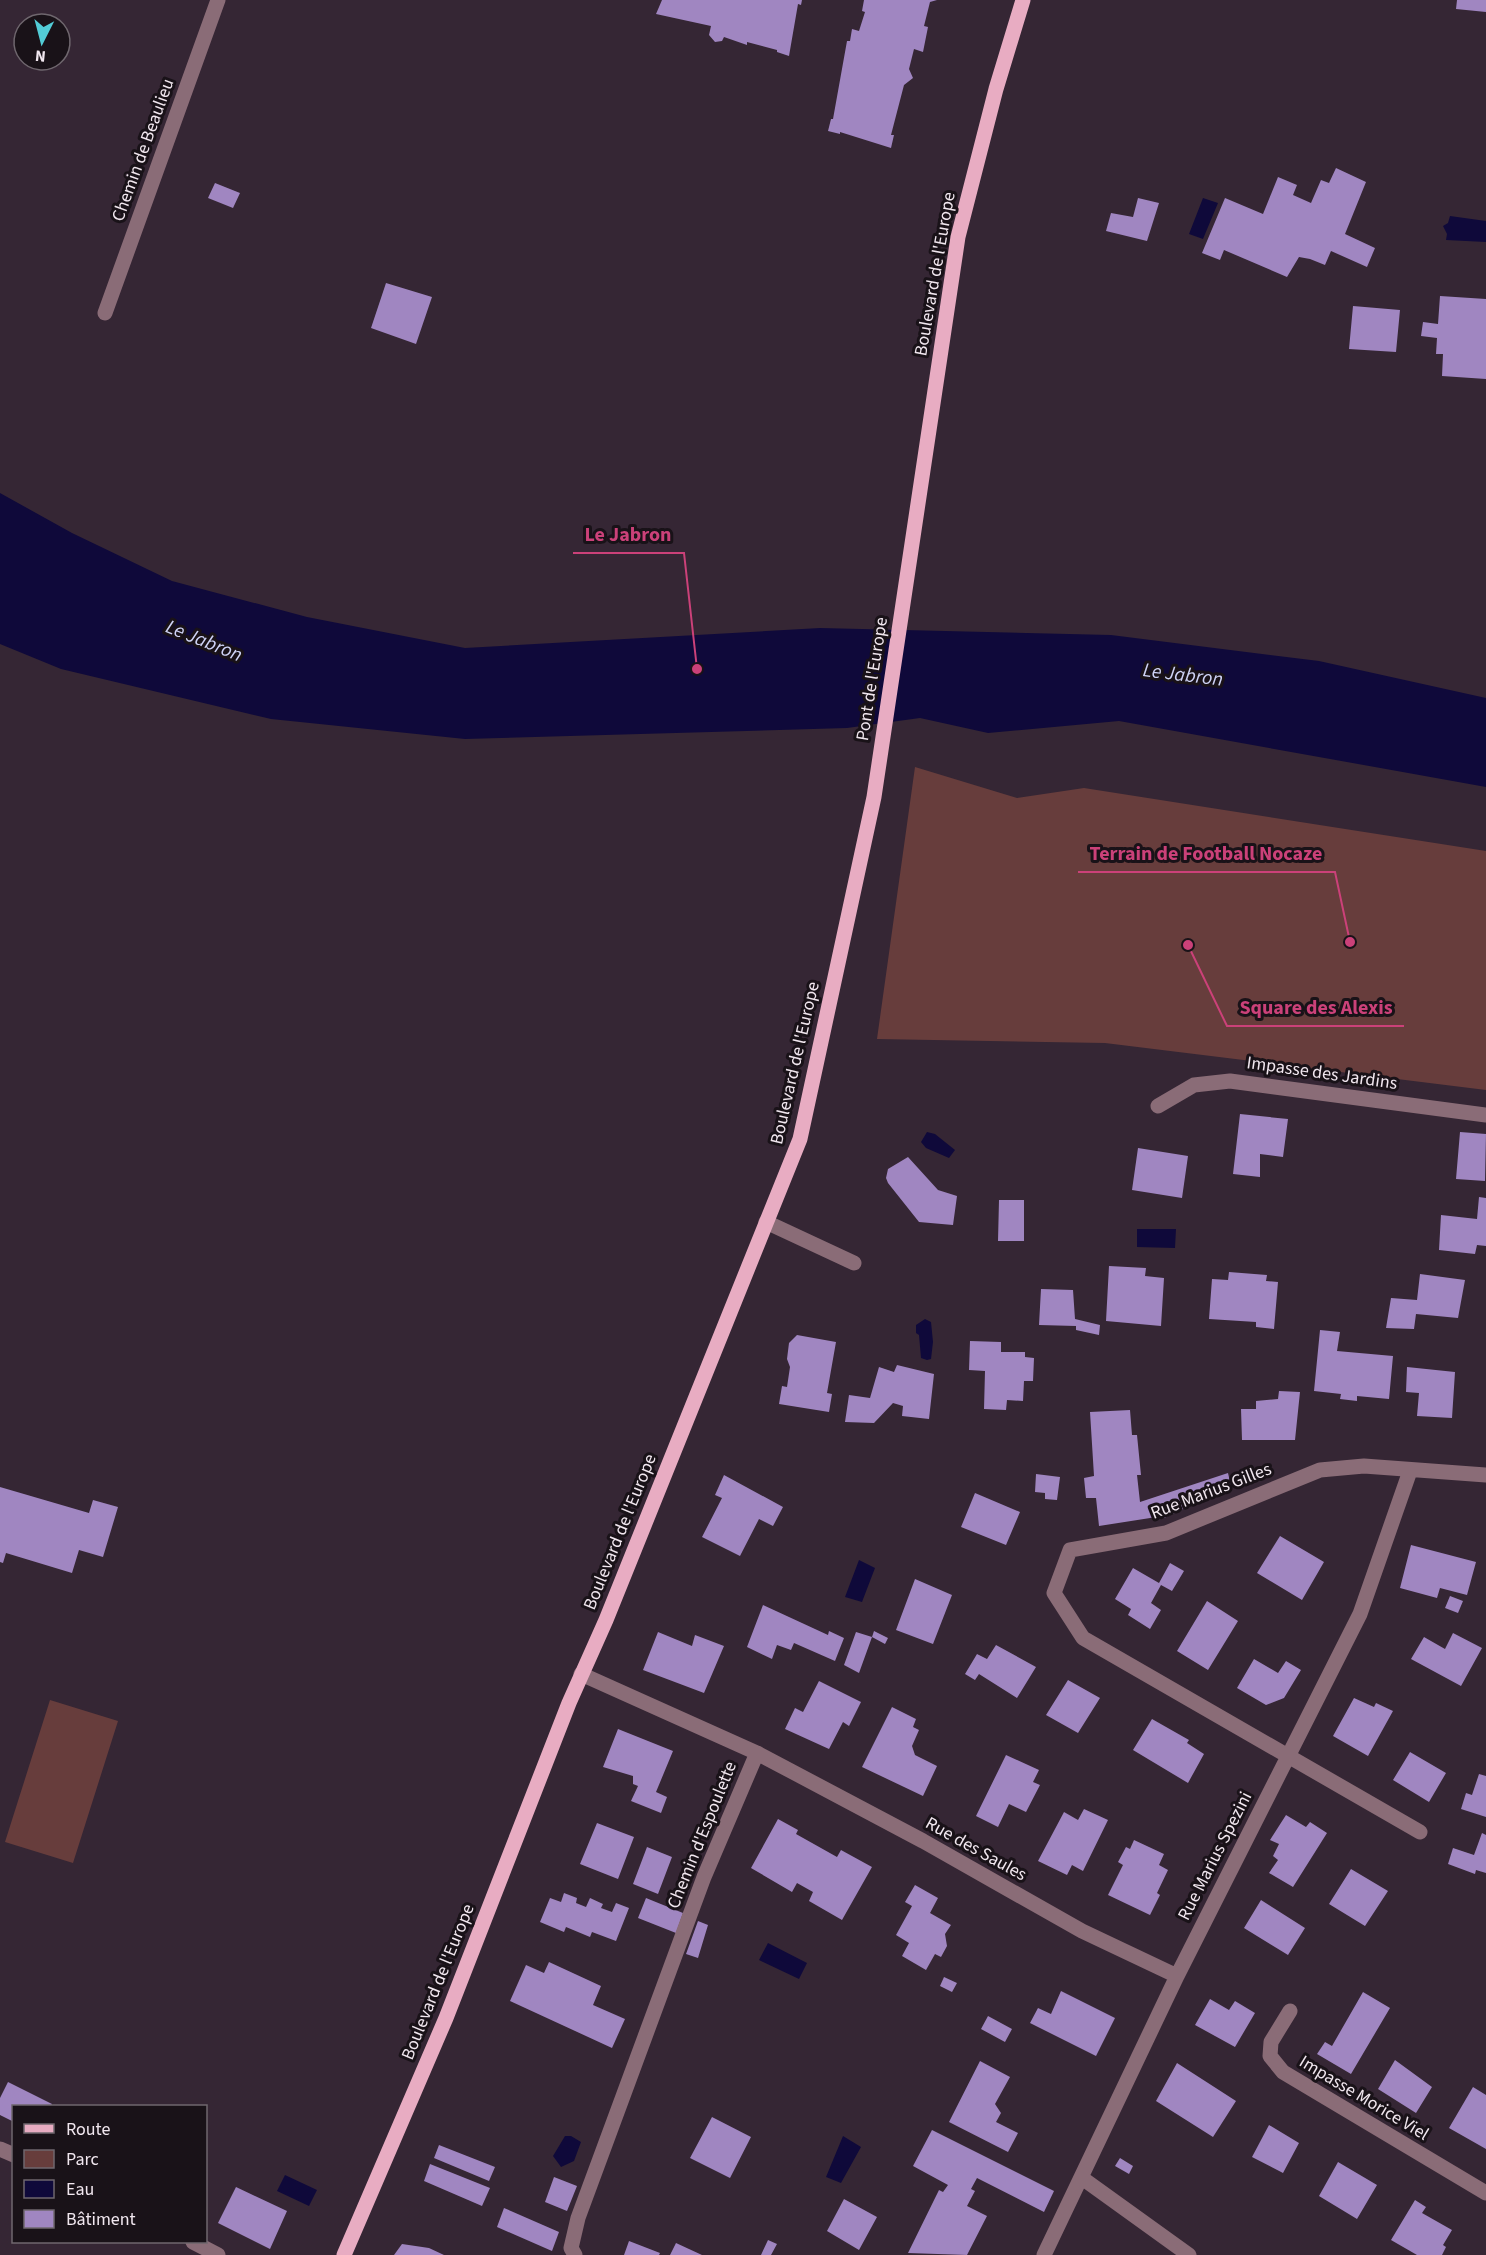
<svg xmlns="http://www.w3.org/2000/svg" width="1486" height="2255" font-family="'Source Sans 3',sans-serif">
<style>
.green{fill:#673d3c}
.water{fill:#0f093a}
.building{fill:#a086c1}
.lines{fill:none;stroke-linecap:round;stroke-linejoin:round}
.minor{stroke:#8a6c77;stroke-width:15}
.major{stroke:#e8acc2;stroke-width:15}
.labels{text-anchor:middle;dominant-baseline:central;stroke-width:6;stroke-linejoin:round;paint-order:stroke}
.street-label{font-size:18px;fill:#f1e7ef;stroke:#191218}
.water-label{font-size:20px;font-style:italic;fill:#cfd3f6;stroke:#191218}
.leader{fill:none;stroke:#cb4179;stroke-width:2}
.callout-dot{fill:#cb4179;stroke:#191218;stroke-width:2}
.callout-label{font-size:20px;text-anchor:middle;font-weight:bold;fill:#cb4179;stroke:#191218;stroke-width:6;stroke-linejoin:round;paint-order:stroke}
</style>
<rect width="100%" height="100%" fill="#352634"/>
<path class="green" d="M915,767L1017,798L1084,788L1486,851V1090L1105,1043L877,1039Z
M50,1700L118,1721L73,1863L5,1842Z"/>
<path class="water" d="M1203,198L1218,203L1203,239L1189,234Z
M1450,216L1486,221V242L1446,240L1447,234L1443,226L1448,223Z
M0,493L72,533L172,581L307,617L465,648L820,628L1111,635L1319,661L1486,698V787L1119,721L988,733L920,718L847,728L465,739L271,719L61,669L0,644Z
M927,1132L935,1134L955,1150L949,1158L926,1148L921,1142Z
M1137,1229H1176L1175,1248L1137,1247Z
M925,1319L931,1322L933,1342L931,1359L927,1360L921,1358L919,1335L916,1333V1325Z
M859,1560L875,1568L862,1602L845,1597Z
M768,1943L807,1963L799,1979L759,1960Z
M565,2136H571L581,2142L574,2161L561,2167L553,2156Z
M843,2136L861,2147L841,2183L826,2177Z
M285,2175L317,2190L309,2206L277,2191Z"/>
<path class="building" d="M662,0H802L801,5L798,4L789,56L777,52V50L747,42V45L724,37L722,41L715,42L709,35L711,26L656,14Z
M864,0H937L930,2L924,26L928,27L923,52L914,49L909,69L913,78L904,85L891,135H894L891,148L840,132V134L828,131L831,119H833L847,41H850L852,29L859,31L865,12L862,11Z
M1457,0H1486V12L1456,9Z
M1336,168L1366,182L1345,234L1375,248L1367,267L1331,251L1325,265L1310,259L1299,257L1287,277L1224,250L1220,260L1202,253L1225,198L1263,214L1278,177L1297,185L1293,195L1311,203L1321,180L1329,183Z
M215,183L240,193L233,208L208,198Z
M1138,198L1159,203L1147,241L1106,231L1111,213L1133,217Z
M386,283L432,297L416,344L371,328Z
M1440,296L1486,299V379L1442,376L1443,354H1436L1437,338L1421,336L1423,322L1438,324Z
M1353,306L1400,310L1396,352L1349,349Z
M1240,1114L1288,1119L1283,1157L1260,1154V1177L1233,1174Z
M1460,1132L1486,1134L1485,1181L1456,1179Z
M1138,1148L1188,1156L1182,1198L1132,1190Z
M908,1157L938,1190L957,1196L953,1225L919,1222L888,1183L886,1178L888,1169Z
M1479,1197L1486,1198V1246L1477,1245L1475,1254L1439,1250L1441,1215L1477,1219Z
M999,1200H1024V1241H998Z
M1109,1266L1146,1268L1145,1276L1164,1278L1161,1326L1106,1321Z
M1229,1272L1267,1275L1266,1281L1278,1282L1274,1329L1256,1327V1322L1209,1319L1212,1279L1228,1280Z
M1420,1274L1465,1280L1458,1318L1416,1314L1414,1329L1386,1328L1391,1298L1417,1300Z
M1041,1289L1073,1290L1075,1319L1100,1325L1099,1335L1076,1330V1326L1039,1325Z
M1320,1330L1340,1332L1337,1351L1393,1356L1389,1399L1357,1396V1401L1340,1399L1341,1394L1314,1391Z
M797,1335L836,1342L827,1393L832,1394L829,1412L779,1404L782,1386L787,1387L790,1367L787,1359L789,1343Z
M970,1341L1001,1342V1352H1025V1357L1034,1358L1033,1381H1024L1023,1401L1007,1400L1006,1410L984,1409L985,1371L969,1370Z
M897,1365L934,1374L929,1419L902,1416L903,1406L893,1403L874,1423L845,1422L849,1395L870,1398L879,1367L894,1372Z
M1407,1367L1455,1372L1452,1418L1417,1416L1419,1393L1406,1392Z
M1279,1391L1300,1392L1295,1440H1242L1241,1409H1256V1401L1278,1399Z
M1130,1410L1132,1435H1137L1141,1475H1137L1140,1502L1228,1473L1231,1486L1164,1518L1163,1516L1099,1526L1096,1498H1086L1084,1478L1094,1476L1090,1412Z
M1036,1474L1060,1477L1057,1500L1045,1499V1493L1035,1492Z
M724,1475L783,1507L773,1526L759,1519L740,1556L702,1537L722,1498L715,1495Z
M0,1487L89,1513L93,1500L118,1507L103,1557L79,1550L72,1573L6,1553L3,1563L0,1562Z
M975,1493L1020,1512L1006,1545L961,1527Z
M1280,1536L1324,1562L1302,1600L1257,1573Z
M1411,1545L1476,1562L1467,1595L1440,1588L1437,1598L1400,1588Z
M1170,1563L1184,1571L1172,1591L1161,1585L1151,1603L1161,1610L1150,1629L1128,1615L1131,1609L1115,1599L1133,1568L1159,1583Z
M915,1579L952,1595L933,1644L896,1630Z
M1450,1596L1463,1601L1458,1613L1445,1608Z
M1207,1601L1238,1621L1208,1670L1177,1651Z
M763,1605L828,1635L829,1631L844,1638L835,1661L794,1643L791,1650L777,1645L772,1659L747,1647Z
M874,1631L888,1638L885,1644L872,1637Z
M658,1632L692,1646L695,1635L724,1646L704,1693L643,1670Z
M856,1632L872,1637L859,1673L844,1665Z
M1453,1633L1482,1648L1461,1686L1411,1659L1424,1637L1445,1649Z
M996,1645L1036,1667L1017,1698L979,1674L975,1680L965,1674L977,1654L987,1659Z
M1254,1659L1278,1673L1286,1661L1301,1670L1284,1698L1266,1705L1237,1688Z
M1068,1680L1100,1698L1078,1733L1046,1715Z
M819,1681L861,1702L849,1726L843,1722L829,1749L785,1729L795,1708L803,1712Z
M1354,1698L1374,1707L1376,1703L1393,1711L1368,1756L1333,1736Z
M892,1707L916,1719L913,1727L919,1730L912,1746L915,1755L937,1766L923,1796L862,1767Z
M1152,1719L1189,1740L1187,1743L1204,1754L1188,1783L1133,1750Z
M618,1729L673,1751L656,1792L667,1797L661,1813L631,1801L638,1786L633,1784V1776L603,1767Z
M1410,1752L1446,1773L1429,1802L1393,1780Z
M1006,1755L1039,1770L1033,1782L1040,1785L1026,1812L1009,1804L998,1827L976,1816Z
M1479,1774L1486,1776V1817L1461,1809L1466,1793L1472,1795Z
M1084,1809L1108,1820L1083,1871L1072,1865L1067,1875L1038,1861L1064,1812L1078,1820Z
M1286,1815L1306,1827L1310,1822L1327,1833L1293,1887L1269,1873L1278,1860L1273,1856L1279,1844L1270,1840Z
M778,1819L798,1830L796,1834L837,1857L841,1850L872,1867L842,1920L809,1901L813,1892L797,1883L792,1892L751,1868Z
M597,1823L634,1837L618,1879L580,1864Z
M1482,1833L1486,1835V1873L1476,1870L1475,1874L1448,1864L1453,1848L1474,1855Z
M1134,1840L1164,1854L1159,1865L1168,1870L1157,1893L1160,1895L1150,1915L1108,1895L1123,1865L1118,1862L1126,1847L1130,1849Z
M647,1847L672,1857L658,1894L633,1884Z
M1351,1869L1388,1891L1365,1926L1329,1904Z
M915,1885L938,1898L930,1913L951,1925L945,1934L947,1946L941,1957L935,1954L926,1970L902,1956L909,1943L896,1935L912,1906L905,1902Z
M564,1893L577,1898L576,1903L586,1907L590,1898L603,1904L601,1908L612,1912L616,1903L629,1908L616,1941L592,1932L590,1937L566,1927L564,1932L540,1922L550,1898L561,1902Z
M646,1898L683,1913L676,1933L638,1918Z
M1261,1900L1305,1928L1288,1955L1244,1928Z
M698,1921L708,1925L698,1958L686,1954Z
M549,1962L601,1986L593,2005L625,2019L612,2048L510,2001L526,1965L544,1973Z
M944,1977L957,1983L952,1992L940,1986Z
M1061,1991L1115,2018L1096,2056L1030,2023L1038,2008L1051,2014Z
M1363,1992L1390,2008L1351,2074L1317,2054L1325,2042L1332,2046Z
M1210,1999L1229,2010L1235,2001L1255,2013L1235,2047L1195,2025Z
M988,2016L1012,2029L1005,2042L981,2029Z
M1395,2060L1432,2087L1416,2113L1378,2089Z
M980,2061L1010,2077L995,2104L1001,2113L996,2122L1018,2133L1008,2152L949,2122Z
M1177,2063L1236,2101L1213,2137L1156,2101Z
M8,2082L52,2104L51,2106H14V2122L0,2115V2098Z
M1473,2087L1486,2095V2149L1449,2128Z
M712,2117L751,2137L730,2178L690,2158Z
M1269,2125L1299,2143L1283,2173L1252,2157Z
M932,2130L1054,2191L1044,2212L977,2178L971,2189L975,2191L967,2206L987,2216L967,2255L908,2253L939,2190L943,2192L948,2185L913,2166Z
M439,2145L495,2167L489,2181L434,2158Z
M1120,2158L1133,2166L1129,2174L1115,2166Z
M1338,2162L1377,2185L1357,2219L1319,2196Z
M430,2164L490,2188L482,2206L424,2181Z
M554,2177L577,2186L567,2211L545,2202Z
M236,2187L287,2211L270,2249L218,2223Z
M844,2199L877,2217L859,2250L827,2231Z
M1415,2200L1426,2207L1422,2213L1452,2230L1443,2245L1446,2247L1442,2255H1417L1391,2240Z
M504,2208L559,2232L552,2251L497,2227Z
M768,2240L777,2244L771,2255H761Z
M629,2241L660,2253L659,2255H624Z
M676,2243L702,2255H670Z
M402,2244L429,2248L444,2255H394Z"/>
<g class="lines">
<path class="minor" d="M105,313L218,0
M1158,1106L1194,1085L1230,1081L1486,1115
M766,1222L854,1263
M757,1753L923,1841L1082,1931L1177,1976
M1420,1832L1083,1638L1054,1593L1070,1550L1166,1533L1320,1470L1364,1466L1486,1475
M1290,2011L1271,2042L1270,2056L1283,2072L1486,2193
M0,2149L14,2155
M1082,2178L1189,2255
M193,2242L218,2255
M575,2255L571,2248L578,2218L704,1877L757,1753L581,1674
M1044,2255L1177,1976L1360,1614L1410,1471"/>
<path class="major" d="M344,2255L446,2018L569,1703L606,1620L800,1139L874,797L958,237L996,89L1023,0"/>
</g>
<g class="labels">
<g class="street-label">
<text transform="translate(143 150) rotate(-70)">Chemin de Beaulieu</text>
<text transform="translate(935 274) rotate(-80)">Boulevard de l'Europe</text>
<text transform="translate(872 679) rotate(-81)">Pont de l'Europe</text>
<text transform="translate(795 1063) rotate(-77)">Boulevard de l'Europe</text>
<text transform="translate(1322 1073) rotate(8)">Impasse des Jardins</text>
<text transform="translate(1211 1491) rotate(-21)">Rue Marius Gilles</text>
<text transform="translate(620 1532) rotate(-68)">Boulevard de l'Europe</text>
<text transform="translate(702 1835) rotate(-68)">Chemin d'Espoulette</text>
<text transform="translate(976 1849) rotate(29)">Rue des Saules</text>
<text transform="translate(1215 1856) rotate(-63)">Rue Marius Spezini</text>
<text transform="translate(438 1982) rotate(-68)">Boulevard de l'Europe</text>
<text transform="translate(1364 2098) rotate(31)">Impasse Morice Viel</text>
</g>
<g class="water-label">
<text transform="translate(204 641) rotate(22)">Le Jabron</text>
<text transform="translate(1183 675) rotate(7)">Le Jabron</text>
</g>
</g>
<path class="leader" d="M697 669L684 553H573M1350 942L1335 872H1078M1188 945L1227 1026H1404"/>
<g class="callout-dot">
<circle cx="697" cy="669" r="6"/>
<circle cx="1350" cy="942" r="6"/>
<circle cx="1188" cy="945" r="6"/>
</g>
<g class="callout-label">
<text x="628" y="541">Le Jabron</text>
<text x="1206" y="860">Terrain de Football Nocaze</text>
<text x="1316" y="1014">Square des Alexis</text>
</g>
<rect x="12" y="2105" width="195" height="138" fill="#191218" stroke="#6f676e" stroke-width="1.5"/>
<rect x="24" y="2124" width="30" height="9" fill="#e8acc2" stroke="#6f676e" stroke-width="1.5"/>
<text x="66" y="2135" font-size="18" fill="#f1e7ef">Route</text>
<rect x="24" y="2150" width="30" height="18" fill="#673d3c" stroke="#6f676e" stroke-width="1.5"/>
<text x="66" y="2165" font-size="18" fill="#f1e7ef">Parc</text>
<rect x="24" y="2180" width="30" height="18" fill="#0f093a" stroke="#6f676e" stroke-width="1.5"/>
<text x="66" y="2195" font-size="18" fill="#f1e7ef">Eau</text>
<rect x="24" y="2210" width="30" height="18" fill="#a086c1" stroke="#6f676e" stroke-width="1.5"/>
<text x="66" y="2225" font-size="18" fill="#f1e7ef">Bâtiment</text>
<g transform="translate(42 42) rotate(186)"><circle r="28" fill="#191218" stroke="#6f676e" stroke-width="1.5"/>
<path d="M0-4.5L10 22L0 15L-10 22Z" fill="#52ccd6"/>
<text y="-9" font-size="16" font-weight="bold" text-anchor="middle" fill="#f1e7ef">N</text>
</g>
</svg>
